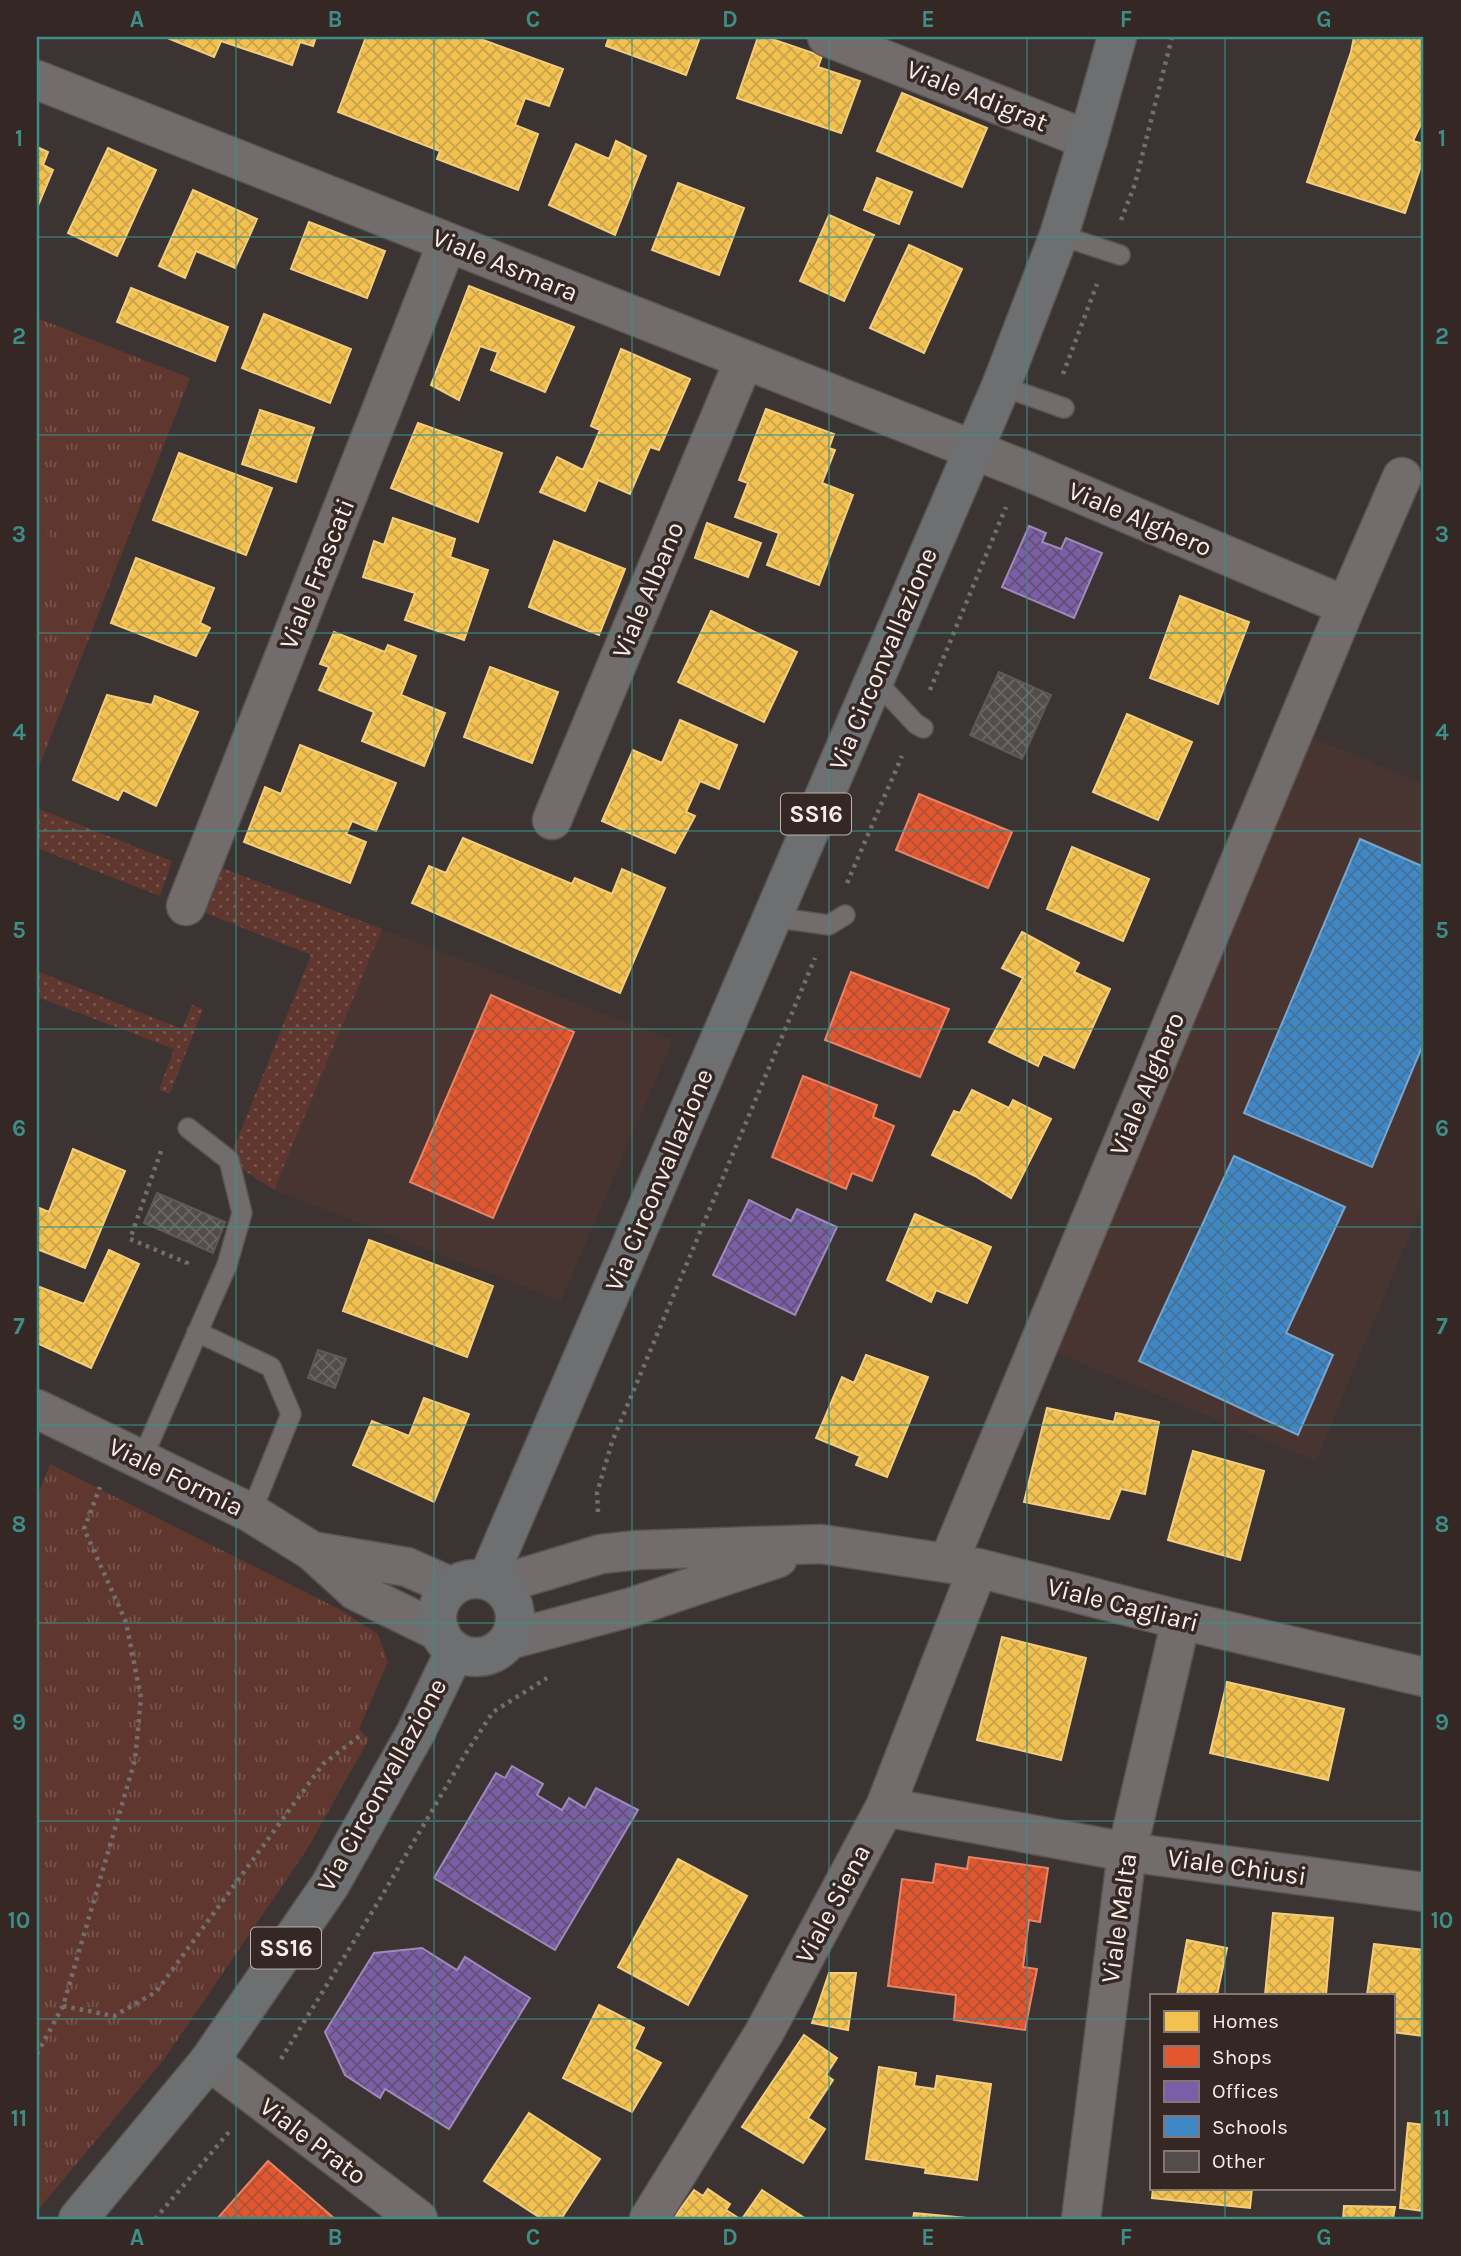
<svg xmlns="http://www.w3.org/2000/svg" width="1461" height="2256" font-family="Karla,sans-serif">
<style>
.built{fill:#483531}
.grass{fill:url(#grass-dots)}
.park{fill:url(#park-tufts)}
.garden{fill:#5f372f}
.homes{fill:url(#homes-cross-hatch);stroke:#f4ce7d;stroke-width:2}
.shops{fill:url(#shops-cross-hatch);stroke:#ea8467;stroke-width:2}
.offices{fill:url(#offices-cross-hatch);stroke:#a089bb;stroke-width:2}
.schools{fill:url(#schools-cross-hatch);stroke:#76a6d0;stroke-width:2}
.building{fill:url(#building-cross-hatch);stroke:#605957;stroke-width:2}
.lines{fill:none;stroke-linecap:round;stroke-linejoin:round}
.lane-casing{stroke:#595351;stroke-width:22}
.street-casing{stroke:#595351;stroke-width:41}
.primary-casing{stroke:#595351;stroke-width:41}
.path{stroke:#736e6d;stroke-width:4.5;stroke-dasharray:3.5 5;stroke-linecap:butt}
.lane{stroke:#726d6c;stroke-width:19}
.street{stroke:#726d6c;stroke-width:38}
.primary{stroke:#6d6f71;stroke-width:38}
.grid{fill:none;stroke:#3d8e87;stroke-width:2;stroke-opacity:0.55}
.labels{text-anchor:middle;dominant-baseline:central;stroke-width:7;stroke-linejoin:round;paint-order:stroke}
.shield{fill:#352724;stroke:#bdb2af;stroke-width:2}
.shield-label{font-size:24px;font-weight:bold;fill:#f7edeb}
.street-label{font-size:26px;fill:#f7edeb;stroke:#352724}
.neatline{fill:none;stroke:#3d8e87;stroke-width:2.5}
.grid-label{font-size:23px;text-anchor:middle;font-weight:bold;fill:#3d8e87}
</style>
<defs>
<pattern id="grass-dots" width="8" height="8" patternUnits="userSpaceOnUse" patternTransform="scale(1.75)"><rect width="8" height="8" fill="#5f372f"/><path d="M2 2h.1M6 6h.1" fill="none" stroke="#77544d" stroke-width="1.8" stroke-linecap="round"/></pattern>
<pattern id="park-tufts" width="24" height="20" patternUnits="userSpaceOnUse" patternTransform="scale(1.75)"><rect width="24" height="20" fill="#5f372f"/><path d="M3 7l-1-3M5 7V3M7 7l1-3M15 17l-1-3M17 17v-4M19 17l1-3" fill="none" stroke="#77544d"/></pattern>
<pattern id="homes-cross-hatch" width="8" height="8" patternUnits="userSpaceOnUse" patternTransform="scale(1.75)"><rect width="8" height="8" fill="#f2c14e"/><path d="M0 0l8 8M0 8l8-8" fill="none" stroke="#c8a24c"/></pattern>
<pattern id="shops-cross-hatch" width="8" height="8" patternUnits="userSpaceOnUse" patternTransform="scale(1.75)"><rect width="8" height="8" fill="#e4572e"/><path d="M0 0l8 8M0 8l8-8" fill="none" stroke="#ae5136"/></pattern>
<pattern id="offices-cross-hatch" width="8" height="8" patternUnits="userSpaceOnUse" patternTransform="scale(1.75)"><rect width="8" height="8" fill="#7b5ea7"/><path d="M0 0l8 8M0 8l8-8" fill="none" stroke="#605172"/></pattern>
<pattern id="schools-cross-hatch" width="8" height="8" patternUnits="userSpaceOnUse" patternTransform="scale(1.75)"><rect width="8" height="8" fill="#3f88c5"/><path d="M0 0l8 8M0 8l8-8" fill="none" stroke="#437199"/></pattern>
<pattern id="building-cross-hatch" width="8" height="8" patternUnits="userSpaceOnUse" patternTransform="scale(1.75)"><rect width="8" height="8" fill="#534c4a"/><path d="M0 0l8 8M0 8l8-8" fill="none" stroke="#6c6664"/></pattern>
</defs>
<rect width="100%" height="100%" fill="#3b3432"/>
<path class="built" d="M1311,737L1424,784V1200L1316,1461L1057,1353Z
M382,929L673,1040L561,1301L274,1190Z"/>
<path class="grass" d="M37,808L172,861L160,896L37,848Z
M220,867L382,929L274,1190L229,1160L311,955L203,912Z
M37,971L182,1029L192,1005L203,1009L170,1094L159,1090L174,1049L37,997Z"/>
<path class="park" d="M37,318L190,378L37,772Z
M50,1464L341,1610L378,1634L388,1662L359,1729L369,1739L306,1851L165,2058L37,2211V1497Z"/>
<path class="garden" d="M37,514L69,579L37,594Z"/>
<path class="homes" d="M165,37H316L313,46L300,42L292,65L221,41L214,57Z
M366,37H475L563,69L549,106L525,98L515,125L538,134L518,190L437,159L440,151L338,112Z
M609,37H700L686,75L606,46Z
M758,37H766L822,56L818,67L860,81L841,133L737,98Z
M1354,37H1424V118L1413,141L1424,144V157L1405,213L1307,182L1351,52Z
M902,93L987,128L962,187L877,151Z
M616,141L646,156L615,235L549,205L576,144L609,159Z
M37,147L48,152L43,165L53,170L37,208Z
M108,148L156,170L117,256L68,233Z
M877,178L912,192L899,224L864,210Z
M678,183L744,208L719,275L652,250Z
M193,190L257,219L235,268L196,251L185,278L159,266Z
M829,215L874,235L844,301L800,281Z
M309,222L385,251L367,298L291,269Z
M909,245L962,269L924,353L870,328Z
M469,286L574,327L545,392L491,370L498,352L480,346L459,400L431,385Z
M131,288L228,327L215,361L117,322Z
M264,314L351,349L330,403L242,368Z
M621,349L690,379L659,450L650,447L630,494L598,480L585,511L540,492L557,457L583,470L600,430L591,426Z
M766,409L834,434L829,448L835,450L822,483L853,495L819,585L767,565L779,533L735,517L748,483L739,480Z
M260,410L314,428L296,482L242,464Z
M418,423L502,453L478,522L391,488Z
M179,453L272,488L246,555L153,520Z
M393,518L455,539L450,557L488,570L464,640L405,620L415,593L363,577L374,541L384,545Z
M707,523L761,543L748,577L695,558Z
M554,541L625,569L599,635L529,607Z
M136,558L214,588L200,623L210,628L196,656L111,623Z
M1180,596L1249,622L1218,704L1150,678Z
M711,611L797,652L764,722L678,682Z
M334,632L385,652L388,645L416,656L401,695L445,713L424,766L362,741L374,712L319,690L329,667L320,664Z
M490,667L558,692L532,763L464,737Z
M107,695L152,705L155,696L198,712L156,806L123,790L118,800L73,780Z
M1127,714L1192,742L1158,820L1093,792Z
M680,720L737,745L719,789L700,781L686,812L695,816L675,853L602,821L633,750L662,763Z
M300,745L396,783L376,831L352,821L346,834L366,842L350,883L244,842L265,787L281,794Z
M463,838L572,884L575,878L612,894L622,869L665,888L620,993L412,903L429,866L446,873Z
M1072,847L1149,879L1123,941L1047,909Z
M1022,932L1079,963L1074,972L1110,989L1074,1068L1043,1054L1038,1066L989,1042L1023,978L1002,968Z
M972,1090L1009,1108L1013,1100L1051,1119L1011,1198L975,1176L932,1155L954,1111L960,1113Z
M73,1149L125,1171L85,1268L37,1249V1207L49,1212Z
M915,1214L991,1247L967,1303L936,1290L931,1302L887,1280Z
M369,1240L493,1286L467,1357L343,1311Z
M109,1250L139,1264L91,1368L37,1343V1286L84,1304Z
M866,1355L928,1377L887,1477L856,1465L860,1456L816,1438L842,1377L854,1383Z
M424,1398L469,1414L434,1502L353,1465L372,1421L409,1436Z
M1047,1408L1114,1422L1116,1413L1159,1422L1145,1494L1121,1489L1109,1519L1024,1502Z
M1193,1451L1264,1471L1240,1560L1168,1540Z
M1002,1637L1086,1658L1061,1760L977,1740Z
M1227,1682L1344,1709L1328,1780L1210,1753Z
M678,1859L747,1896L688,2005L618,1967Z
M1273,1913L1333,1918L1326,1995H1265Z
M1187,1940L1227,1948L1217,1995H1177Z
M1374,1944L1424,1950V2036L1393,2032V1995H1367Z
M829,1973H856L848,2030L812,2023Z
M599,2005L644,2028L634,2049L661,2063L632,2112L563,2078Z
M804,2035L837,2058L826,2075L833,2080L808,2118L825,2129L803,2163L742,2127Z
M879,2067L916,2073L914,2086L935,2089L937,2076L991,2084L977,2180L925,2173L926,2168L866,2159Z
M529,2113L600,2159L561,2219H542L484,2181Z
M1408,2123L1424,2125V2211L1400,2208Z
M1153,2188H1252L1250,2208L1152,2198Z
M708,2189L730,2204L726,2210L740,2219H673L694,2190L703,2196Z
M762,2190L806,2219H742Z
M1344,2206L1395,2207L1393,2219H1343Z
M914,2213L978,2219H913Z"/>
<path class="shops" d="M919,794L1012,832L988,888L896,850Z
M851,972L949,1009L920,1077L825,1040Z
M491,995L574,1032L493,1218L410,1182Z
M803,1076L877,1105L873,1117L894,1126L872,1181L852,1173L846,1189L772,1157Z
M969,1857L1048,1868L1040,1922L1029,1920L1023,1967L1037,1969L1025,2030L954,2020L956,1995L888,1986L902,1879L933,1883L936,1864L967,1869Z
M268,2161L335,2219H217Z"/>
<path class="offices" d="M1029,526L1046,533L1042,542L1061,549L1066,538L1102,553L1074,618L1002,587Z
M749,1200L791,1221L797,1209L837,1227L795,1315L713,1275Z
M512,1766L543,1784L537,1795L562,1810L569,1798L585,1808L596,1788L638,1810L555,1950L434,1878L496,1773L505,1778Z
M422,1948L457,1970L465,1957L530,1998L449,2129L385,2089L380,2098L345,2075L325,2032L374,1953Z"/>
<path class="schools" d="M1360,839L1424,867V1042L1372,1167L1244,1113Z
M1234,1156L1345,1207L1286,1333L1333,1355L1298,1435L1139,1361Z"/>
<path class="building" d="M999,672L1051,695L1022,759L970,735Z
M157,1193L225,1222L213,1253L144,1223Z
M318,1350L346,1359L335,1388L308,1378Z"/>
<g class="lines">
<defs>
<path id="lane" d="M1059,235L1120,255
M1001,386L1064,408
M874,679L916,724L923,728
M772,917L829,925L845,915
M197,1332L271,1367L291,1414L251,1513
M142,1459L227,1265L242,1213L229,1160L188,1128"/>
<path id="street" d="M827,37L1088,140
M37,80L1022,469L1346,606
M552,820L744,360
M186,906L447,243
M37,1409L251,1513L312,1551L356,1591L440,1632
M312,1551L407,1567L452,1587
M948,1563L1346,606L1402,477
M498,1585L601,1554L638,1550L821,1544L978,1568L1181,1620L1424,1677
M509,1640L632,1607L778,1558
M885,1807L1127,1852L1424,1892
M209,2061L418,2219
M649,2219L764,2033L885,1807L978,1568
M1081,2219L1127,1852L1181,1620"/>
<path id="primary" d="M437 1618a39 39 0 1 1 78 0a39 39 0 1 1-78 0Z
M487,1580L1001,386L1059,235L1088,140L1117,37
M78,2219L209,2061L330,1885L416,1732L455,1651"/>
</defs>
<use href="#lane" class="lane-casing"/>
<use href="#street" class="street-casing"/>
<use href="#primary" class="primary-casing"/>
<path class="path" d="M1121,220L1135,184L1172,37
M1063,374L1097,284
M930,690L1006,507
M847,883L902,756
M161,1151L130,1239L187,1263L186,1267
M598,1512L597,1493L612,1442L815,958
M63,2006L114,2016L156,1992L323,1764L362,1734
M37,2054L63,2006L135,1760L141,1698L126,1622L84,1529L100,1487
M281,2059L377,1904L466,1753L493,1712L547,1678
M155,2219L229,2132"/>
<use href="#lane" class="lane"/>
<use href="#street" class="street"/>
<use href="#primary" class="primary"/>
</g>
<path class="grid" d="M236,37V2219M434,37V2219M632,37V2219M829,37V2219M1027,37V2219M1225,37V1995M37,237H1424M37,435H1424M37,633H1424M37,831H1424M37,1029H1424M37,1227H1424M37,1425H1424M37,1623H1424M37,1821H1424M37,2019H1151M1393,2019H1424M1225,2188V2219"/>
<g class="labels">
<g class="shield">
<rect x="781" y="793.5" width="70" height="41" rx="5"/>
<rect x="251" y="1927.5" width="70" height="41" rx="5"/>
</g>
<g class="shield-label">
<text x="816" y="814">SS16</text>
<text x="286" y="1948">SS16</text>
</g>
<g class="street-label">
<text transform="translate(977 96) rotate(22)">Viale Adigrat</text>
<text transform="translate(505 265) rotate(22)">Viale Asmara</text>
<text transform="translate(1140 519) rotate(23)">Viale Alghero</text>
<text transform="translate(317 574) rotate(-68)">Viale Frascati</text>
<text transform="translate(648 590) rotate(-67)">Viale Albano</text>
<text transform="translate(883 659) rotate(-67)">Via Circonvallazione</text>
<text transform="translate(1147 1084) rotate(-67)">Viale Alghero</text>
<text transform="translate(659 1180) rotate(-67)">Via Circonvallazione</text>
<text transform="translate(176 1477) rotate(26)">Viale Formia</text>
<text transform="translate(1123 1605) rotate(14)">Viale Cagliari</text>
<text transform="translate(382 1785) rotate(-61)">Via Circonvallazione</text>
<text transform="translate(1237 1867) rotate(8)">Viale Chiusi</text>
<text transform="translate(833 1904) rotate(-62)">Viale Siena</text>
<text transform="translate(1119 1918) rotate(-82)">Viale Malta</text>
<text transform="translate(313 2141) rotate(37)">Viale Prato</text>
</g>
</g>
<rect width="1461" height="2256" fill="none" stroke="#352724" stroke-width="77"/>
<rect x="1150" y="1994" width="245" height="196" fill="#352724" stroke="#837674" stroke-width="2"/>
<rect x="1164" y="2011" width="35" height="21" fill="#f2c14e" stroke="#837674" stroke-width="2"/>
<text x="1212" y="2028" font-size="21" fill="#f7edeb">Homes</text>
<rect x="1164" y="2046" width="35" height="21" fill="#e4572e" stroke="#837674" stroke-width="2"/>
<text x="1212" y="2064" font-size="21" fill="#f7edeb">Shops</text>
<rect x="1164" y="2081" width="35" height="21" fill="#7b5ea7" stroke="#837674" stroke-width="2"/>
<text x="1212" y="2098" font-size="21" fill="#f7edeb">Offices</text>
<rect x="1164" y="2116" width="35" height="21" fill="#3f88c5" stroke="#837674" stroke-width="2"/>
<text x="1212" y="2134" font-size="21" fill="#f7edeb">Schools</text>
<rect x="1164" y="2151" width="35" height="21" fill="#534c4a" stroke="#837674" stroke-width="2"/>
<text x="1212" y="2168" font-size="21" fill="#f7edeb">Other</text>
<rect x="38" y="38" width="1384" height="2180" class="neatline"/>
<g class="grid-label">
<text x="137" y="27">A</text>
<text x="335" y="27">B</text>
<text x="533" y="27">C</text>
<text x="730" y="27">D</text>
<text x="928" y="27">E</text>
<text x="1126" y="27">F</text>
<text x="1324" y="27">G</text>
<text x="19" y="146">1</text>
<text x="1442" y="146">1</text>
<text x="19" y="344">2</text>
<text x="1442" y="344">2</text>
<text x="19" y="542">3</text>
<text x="1442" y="542">3</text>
<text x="19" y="740">4</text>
<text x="1442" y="740">4</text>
<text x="19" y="938">5</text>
<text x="1442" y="938">5</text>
<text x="19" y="1136">6</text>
<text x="1442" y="1136">6</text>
<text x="19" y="1334">7</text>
<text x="1442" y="1334">7</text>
<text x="19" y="1532">8</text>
<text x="1442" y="1532">8</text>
<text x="19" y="1730">9</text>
<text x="1442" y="1730">9</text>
<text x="19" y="1928">10</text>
<text x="1442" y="1928">10</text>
<text x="19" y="2126">11</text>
<text x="1442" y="2126">11</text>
<text x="137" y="2245">A</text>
<text x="335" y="2245">B</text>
<text x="533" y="2245">C</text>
<text x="730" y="2245">D</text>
<text x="928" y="2245">E</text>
<text x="1126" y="2245">F</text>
<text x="1324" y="2245">G</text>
</g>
</svg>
